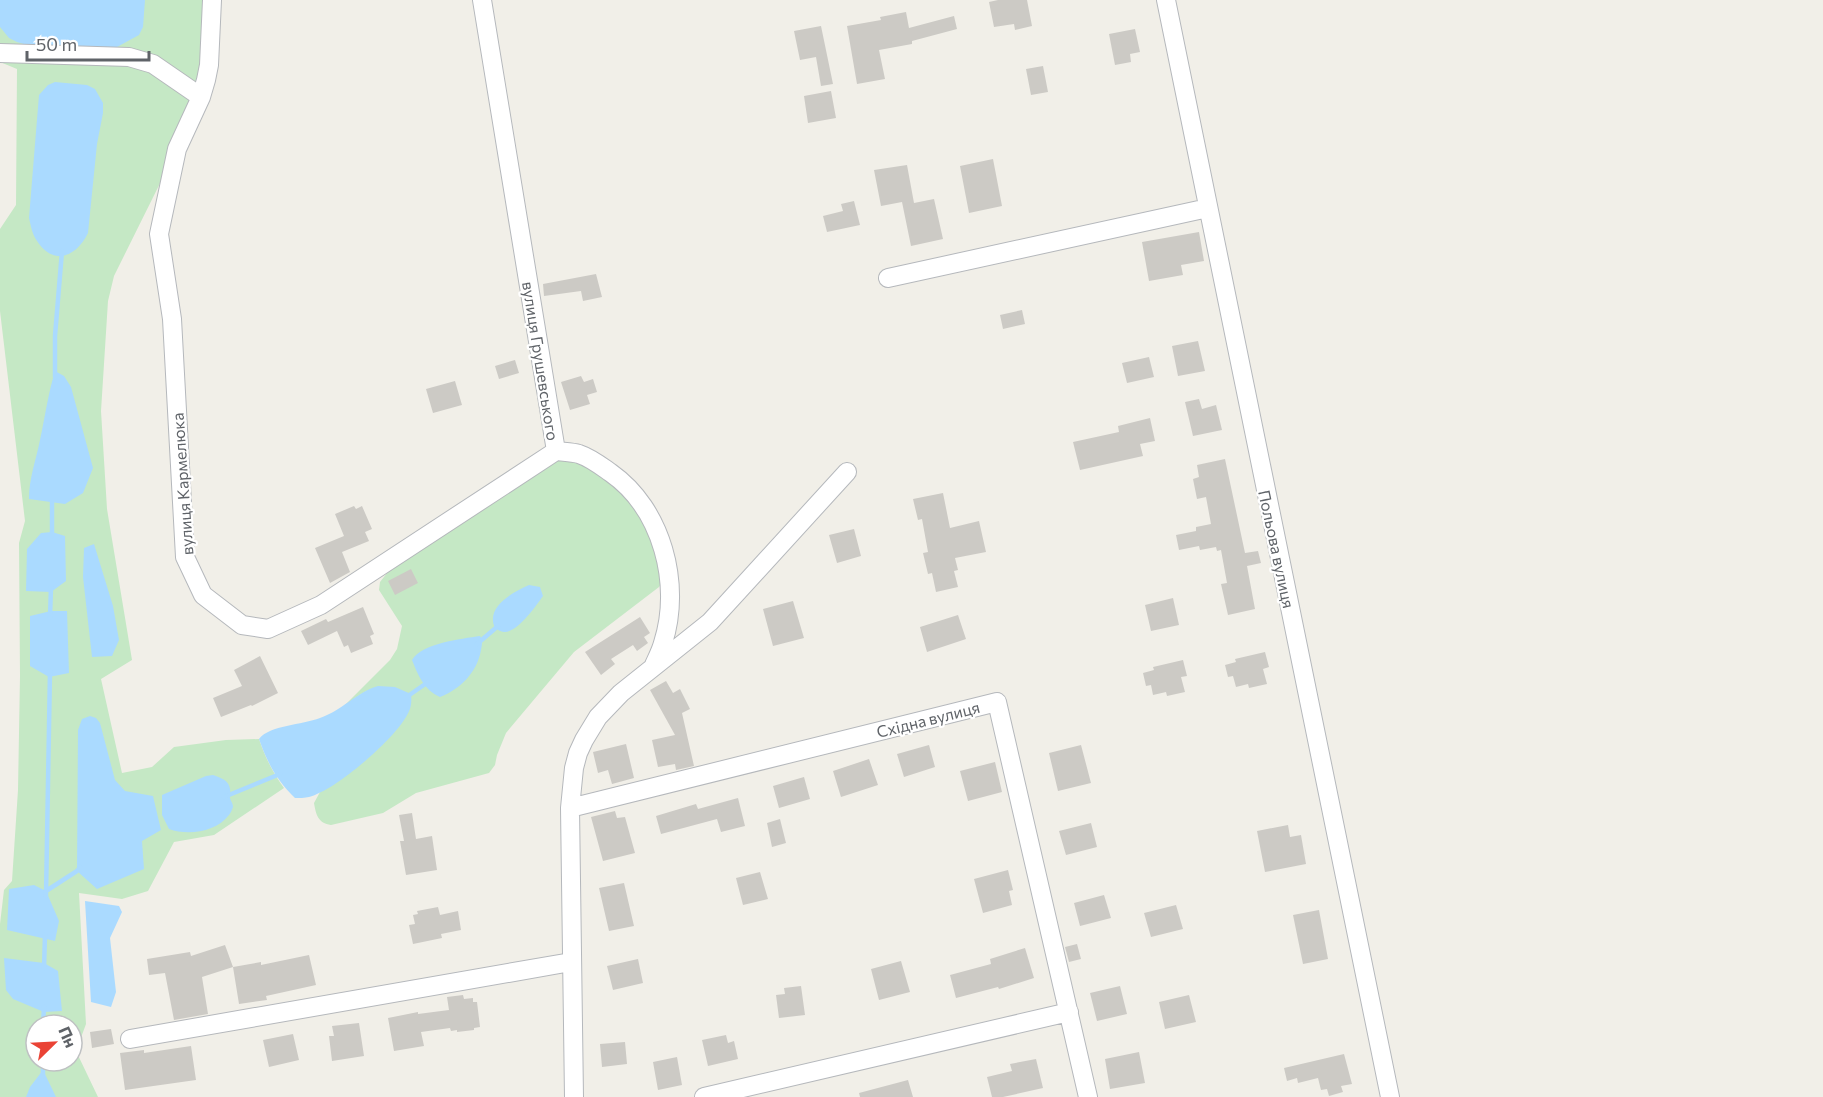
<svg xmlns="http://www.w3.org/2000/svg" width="1823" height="1097" font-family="Commissioner,sans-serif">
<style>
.green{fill:#c5e8c5;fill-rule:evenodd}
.water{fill:#aadaff}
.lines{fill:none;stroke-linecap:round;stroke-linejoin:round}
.stream{stroke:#aadaff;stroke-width:4.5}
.building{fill:#cccac5}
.minor-casing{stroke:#b5b8bc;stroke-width:20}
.minor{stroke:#fff;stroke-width:18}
.labels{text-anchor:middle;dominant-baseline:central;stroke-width:4.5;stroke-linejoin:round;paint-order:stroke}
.street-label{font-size:16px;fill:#5f6368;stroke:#fff}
</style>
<rect width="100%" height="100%" fill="#f1efe8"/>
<path class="green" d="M0,0H212L209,65L177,149L114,276L108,301L101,411L107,509L132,660L101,679L122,773L152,767L174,747L226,740L259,739C265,757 273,773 284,788L214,835L174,842L148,891L122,899L79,893L86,1024L76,1051L98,1097H0V924L4,890L12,881L18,790L20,676L19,543L25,521L0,311V229L16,205L17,69L0,62ZM36,1025H72V1061H36Z
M556,451L633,491L668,574L659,587L574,652L506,733L497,755L495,765L489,773L416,793L383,813L331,825C318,823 316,815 314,803L320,792L395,687C368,686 364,692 343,707L390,660L397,649L402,626L379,590L380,582L406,549Z"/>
<path class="water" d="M0,0H145L143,27L139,35L117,47H87L27,45L17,42L9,38L0,27Z
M55,82L87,85L95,89L103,103V113L97,144L88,233C77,256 54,267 37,241C32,234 31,226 29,218L39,95L48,85Z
M55,371L64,376L71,387L93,468L83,493L65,504L29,499C29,478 36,460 40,440C45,417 48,394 55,371Z
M52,532L65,536L66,581L51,592L26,591L27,549L41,533Z
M94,544L113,606L119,640L112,656L92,657L83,577L84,548Z
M529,585L540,587L543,596C536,606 517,633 504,632C501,632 497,629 495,628C485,607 513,592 529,585Z
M51,611H67L69,673L49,677L30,666V616Z
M480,636C483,642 482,644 481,650C477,673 460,689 440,697C424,690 418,675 412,660C422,643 461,639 480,636Z
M378,686L395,687L411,694C412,703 411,709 406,717C392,741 336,790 309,797C305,798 299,798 295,798C277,781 267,762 259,739C270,725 302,725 320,718C341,711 357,692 378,686Z
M90,716L96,718L100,723L115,780L125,791L153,796L161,830L142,841L144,869L97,889L77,871L78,730L82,719Z
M213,775C221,778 229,780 230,789C231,798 228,789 230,798C231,802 233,803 233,807C232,810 231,812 229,815C216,832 188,836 169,829L162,815V795L206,776Z
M34,885L46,891L59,921L55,941L7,930L9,889Z
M85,901L119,906L122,912L110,938L116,992L111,1007L91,1002Z
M4,958L44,963L58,971L62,1011L44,1012L13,999L6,990Z
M43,1070L56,1097H26L30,1087Z"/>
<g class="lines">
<path class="stream" d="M55,377V336L62,251
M52,536V500
M50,617L51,587
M477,644L498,626
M408,696L428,682
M224,797L280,774
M46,891L77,871L80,867
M46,896L50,671
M44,968L45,935
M43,1025L44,1007
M43,1061V1076"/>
</g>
<path class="building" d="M998,0H1027L1032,26L1015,30L1014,24L994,27L989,2Z
M906,12L909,28L954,16L957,29L912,41V44L879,50L885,79L857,84L847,26L881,20L880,17Z
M821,26L833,84L821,86L816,57L800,60L794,31Z
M1135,29L1140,52L1130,54L1131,62L1115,65L1109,34Z
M1043,66L1048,92L1031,95L1026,69Z
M831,91L836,118L808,123L804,96Z
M993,159L1002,206L969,213L960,166Z
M907,165L914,203L934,199L943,239L911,246L902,202L881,206L874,170Z
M854,201L860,225L827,232L823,216L843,211L841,204Z
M1199,232L1204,261L1181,265L1183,275L1149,281L1142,242Z
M596,274L602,297L583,301L581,291L544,296L543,284Z
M1022,310L1025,324L1003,329L1000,315Z
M1198,341L1205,371L1178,376L1172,346Z
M1149,357L1154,377L1127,383L1122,363Z
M515,360L519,373L499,379L495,366Z
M581,376L584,382L593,379L597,392L587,395L590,404L570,410L561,382Z
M455,381L462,405L433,413L426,389Z
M1199,399L1202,409L1216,405L1222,430L1193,436L1185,402Z
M1150,418L1155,441L1140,444L1143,456L1080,470L1073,442L1119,432L1118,426Z
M1225,459L1245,553L1258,551L1261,563L1247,566L1255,609L1228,615L1221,584L1227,583L1221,550L1217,551L1216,547L1200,550L1199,546L1179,550L1176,535L1196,531V527L1211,524L1206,497L1197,499L1193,479L1199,477L1197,465Z
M943,493L950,528L979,521L986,552L955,558L958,570L954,571L958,587L936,592L932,573L928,574L923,553L928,552L922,519L918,520L913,499Z
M354,506L356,509L362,506L372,529L365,532L369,541L342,552L350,572L330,583L315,548L344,536L335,514Z
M854,529L861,556L837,563L829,535Z
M411,569L418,583L395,595L388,581Z
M1173,598L1179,625L1151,631L1145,605Z
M793,601L804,638L773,646L763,609Z
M363,607L374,634L370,636L373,644L351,653L348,645L344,647L337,631L308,645L301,631L326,619L328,622Z
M958,615L966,639L927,652L920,627Z
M640,617L650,633L644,637L648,643L637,651L633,645L611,659L615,664L601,675L585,652Z
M1265,652L1269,667L1263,669L1267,684L1249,688L1248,684L1236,687L1233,676L1228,677L1225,665L1236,662L1235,659Z
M260,656L278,693L252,706L251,705L221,717L213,698L242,686L234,670Z
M1183,660L1187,676L1181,677L1185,692L1167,696L1166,692L1153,695L1151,685L1146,686L1143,673L1154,670L1153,667Z
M666,681L673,693L680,689L690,709L682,713L694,766L676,770L675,764L658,767L652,740L675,735L650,690Z
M626,744L634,778L612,784L608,770L598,773L593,752Z
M929,745L935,767L904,777L897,754Z
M1081,745L1091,783L1058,791L1049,753Z
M869,759L878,785L841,797L833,771Z
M995,762L1002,792L968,801L960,771Z
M804,777L810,799L779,808L773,786Z
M738,798L745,826L721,832L717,819L661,834L656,816L696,804L698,809Z
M615,811L617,818L625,817L635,853L603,861L591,817Z
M412,813L416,839L432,836L437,870L406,875L400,841H404L399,815Z
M780,819L786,843L772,847L767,823Z
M1091,823L1097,847L1066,855L1059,831Z
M1288,825L1290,837L1301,835L1306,864L1265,872L1257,831Z
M1008,870L1013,890L1009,891L1012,905L983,913L974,879Z
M760,872L768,899L743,905L736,878Z
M624,883L634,926L609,931L599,888Z
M1104,895L1111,918L1080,926L1074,903Z
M1176,905L1183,929L1151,937L1144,913Z
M438,907L440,915L458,911L461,930L441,934L442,938L413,944L409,925L415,924L413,915L418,914L417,911Z
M1319,910L1328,959L1303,964L1293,915Z
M1077,944L1081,959L1069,962L1065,947Z
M225,945L233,967L202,977L208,1014L174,1020L165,973L149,975L147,959L190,952L191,956Z
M1025,948L1034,978L999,989L998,987L956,998L950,975L991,964L990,959Z
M309,955L316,985L266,996L267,1000L239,1004L233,967L261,962V965Z
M638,959L643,983L613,990L607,966Z
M901,961L910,992L879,1000L871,969Z
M801,986L805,1015L779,1018L776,995L785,994L784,988Z
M1120,986L1127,1014L1097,1021L1090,993Z
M463,995L464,999L473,998V1002H477L480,1027L474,1028V1030L457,1032V1030L451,1031L450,1028L421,1032L424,1046L394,1051L388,1018L418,1012V1014L449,1010L447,997Z
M1189,995L1196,1022L1165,1029L1159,1002Z
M359,1023L364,1056L332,1061L329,1036H334L332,1026Z
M111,1029L114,1044L92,1048L90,1032Z
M293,1034L299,1060L269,1067L263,1040Z
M726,1035L728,1043L734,1041L738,1059L708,1066L702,1040Z
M625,1042L627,1064L602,1067L600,1044Z
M191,1046L196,1080L125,1090L120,1053L144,1050V1053Z
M1139,1052L1145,1083L1110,1089L1105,1059Z
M1344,1054L1352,1084L1341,1086L1343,1092L1329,1096L1327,1089L1321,1090L1318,1078L1298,1083L1297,1078L1287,1081L1284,1068Z
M677,1057L682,1085L658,1090L653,1062Z
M1036,1059L1043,1088L1003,1097H992L987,1077L1012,1071L1010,1064Z
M908,1080L913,1097H860L859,1093Z"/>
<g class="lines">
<defs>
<path id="minor" d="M212,0L209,65L206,80L201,97L177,149L159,234L172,319L185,557L203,595L242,625L268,629L321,605L556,451
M482,0L556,451C564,452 572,452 579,454C591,458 601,466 611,473C662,509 682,584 663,643C661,651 657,658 654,665
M1166,0L1390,1097
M0,53L129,57L153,64L201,97
M888,278L1208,208
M570,808L997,702L1088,1097
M130,1039L571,962
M574,1097L570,808L574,768L578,753L584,740L598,717L621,693L710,622L847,472
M704,1097L1069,1012"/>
</defs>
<use href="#minor" class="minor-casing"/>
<use href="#minor" class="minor"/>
</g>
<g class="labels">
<g class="street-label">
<text transform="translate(541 361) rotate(81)">вулиця Грушевського</text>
<text transform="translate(182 484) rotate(-94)">вулиця Кармелюка</text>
<text transform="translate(1277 549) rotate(78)">Польова вулиця</text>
<text transform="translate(928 719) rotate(-14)">Східна вулиця</text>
</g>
</g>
<g transform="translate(54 1043) rotate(66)"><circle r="28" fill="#ffffff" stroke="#bfc1c3" stroke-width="1.5"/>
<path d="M0-4.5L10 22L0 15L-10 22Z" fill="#ea4335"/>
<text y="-9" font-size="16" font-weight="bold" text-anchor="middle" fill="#5f6368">Пн</text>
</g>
<path d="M27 51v9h122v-9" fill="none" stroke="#5f6368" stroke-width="3"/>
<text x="36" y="51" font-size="18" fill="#5f6368" stroke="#ffffff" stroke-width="4.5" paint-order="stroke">50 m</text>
</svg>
